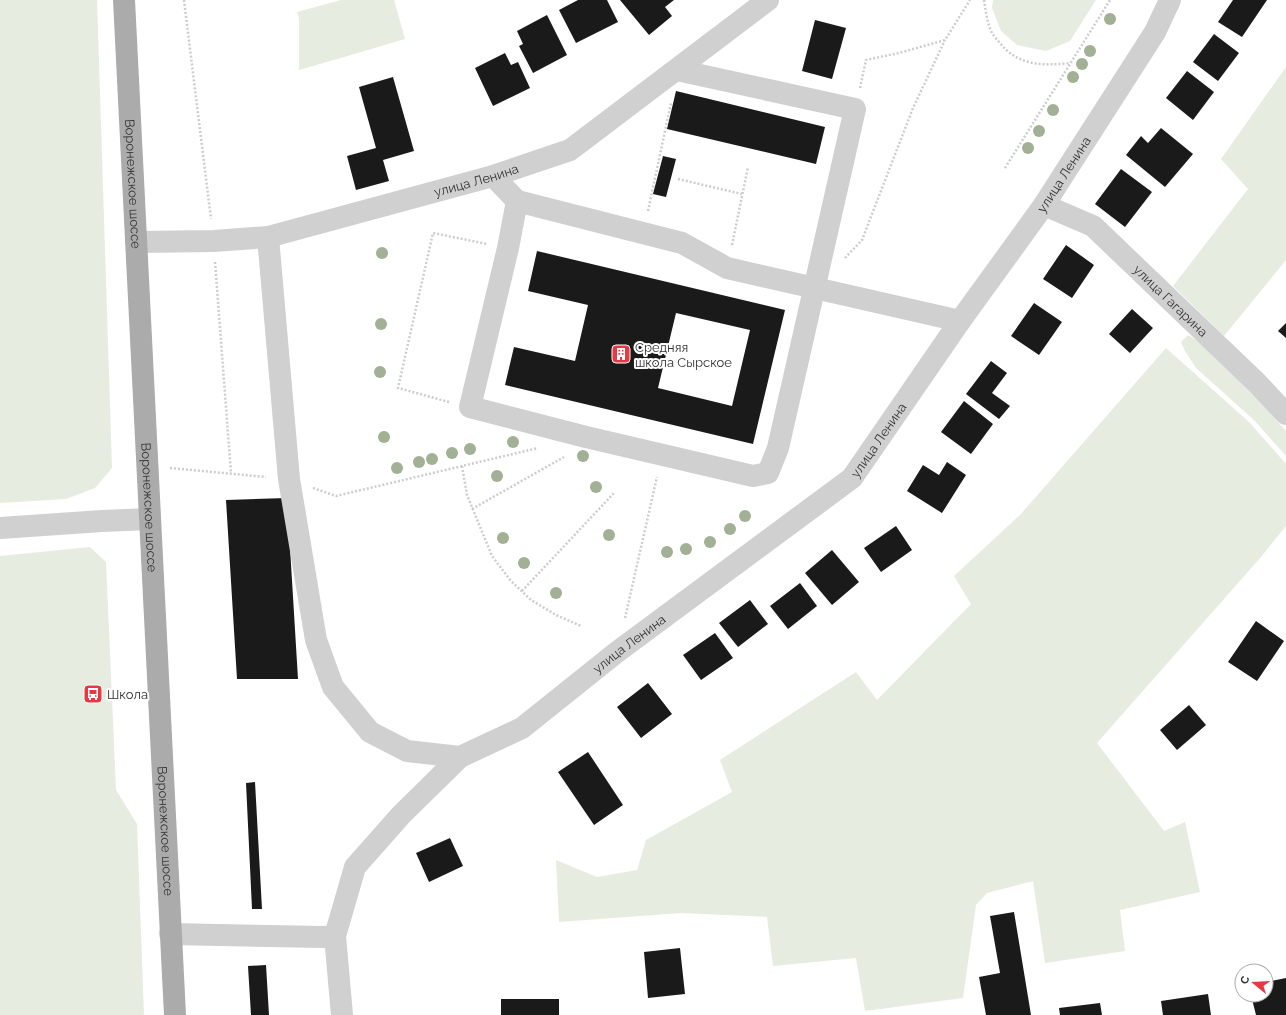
<svg xmlns="http://www.w3.org/2000/svg" width="1286" height="1015" font-family="Raleway,sans-serif">
<style>
.green{fill:#e6ecdf}
.building{fill:#1a1a1a;fill-rule:evenodd}
.lines{fill:none;stroke-linecap:round;stroke-linejoin:round}
.path{stroke:#cdcdcd;stroke-width:2.5;stroke-dasharray:2 2;stroke-linecap:butt}
.minor{stroke:#d0d0d0;stroke-width:22}
.major{stroke:#ababab;stroke-width:22}
.tree{fill:#a2b095}
.labels{text-anchor:middle;dominant-baseline:central;stroke-width:4;stroke-linejoin:round;paint-order:stroke}
.street-label{font-size:13px;fill:#333;stroke:#fff}
.poi-label{font-size:13px;fill:#333;stroke:#fff;text-anchor:start}
</style>
<rect width="100%" height="100%" fill="#fff"/>
<path class="green" d="M0,0H97L112,468L95,488L66,499L0,503Z
M341,0H394L405,39L351,55L299,70V18L297,12Z
M993,0H1096L1070,41L1046,51L1017,45L1001,31L992,8Z
M1286,67V260L1224,336L1173,286L1248,189L1221,159Z
M1188,335L1201,343L1254,395L1286,431V456L1255,421L1196,368L1185,351L1181,342Z
M1166,348L1249,422L1286,464V526L1261,557L1097,743L1164,831L1185,822L1200,892L1120,910L1125,951L1045,963L1033,881L987,893L976,905L963,998L865,1011L856,958L773,966L767,917L681,913L559,922L556,860L597,877L637,870L646,840L732,792L720,760L856,672L877,700L971,604L954,576L1020,515Z
M90,547L106,562L116,790L137,824L144,1015H0V556Z"/>
<path class="building" d="M578,0H607L618,22L576,43L559,10Z
M620,0H674L665,7L672,16L649,35Z
M1233,0H1267L1242,37L1218,22Z
M547,15L567,55L533,73L519,46L523,44L517,31Z
M815,20L846,28L832,79L802,71Z
M1214,34L1239,53L1218,81L1193,62Z
M505,53L511,65L518,62L530,88L493,106L475,68Z
M1187,71L1214,92L1193,120L1166,98Z
M393,77L414,151L383,160L389,181L356,190L347,156L376,148L359,87Z
M676,91L825,127L816,164L667,129Z
M1161,128L1193,154L1165,187L1126,155L1141,136L1148,143Z
M663,156L676,159L666,197L653,194Z
M1121,169L1152,192L1125,227L1095,204Z
M1066,245L1094,265L1072,298L1043,279Z
M537,251L785,310L753,444L505,385L514,347L575,361L588,305L528,291ZM676,313L750,330L732,406L658,388Z
M1034,303L1062,322L1039,355L1011,336Z
M1132,309L1153,328L1130,353L1109,334Z
M1286,323V338L1278,331Z
M991,361L1007,373L992,393L1010,406L999,419L966,394Z
M964,401L993,424L971,454L941,432Z
M947,462L966,475L942,513L907,491L923,465L939,475Z
M287,498L298,679H237L226,500Z
M896,526L912,550L881,572L864,548Z
M832,550L859,582L832,605L805,573Z
M800,583L817,606L788,629L770,606Z
M750,600L768,624L738,647L719,623Z
M1256,621L1284,641L1257,681L1228,662Z
M715,633L733,658L701,680L683,655Z
M648,683L672,714L641,738L617,707Z
M1189,705L1206,725L1177,750L1160,730Z
M588,752L623,805L594,825L558,772Z
M255,782L262,909H252L246,783Z
M450,838L463,866L429,882L416,853Z
M1014,912L1031,1015H986L979,977L1000,973L990,916Z
M680,948L685,994L648,998L644,952Z
M266,965L269,1015H251L248,966Z
M1286,978V1015H1256L1251,995H1266V982Z
M1208,994L1211,1015H1163L1161,1001Z
M501,999H559V1015H501Z
M1100,1003L1102,1015H1060L1059,1008Z"/>
<g class="lines">
<path class="path" d="M184,0L211,219
M984,0C986,11 987,23 992,33C994,36 997,40 1000,43C1018,66 1043,66 1070,63
M860,88L866,60L899,53L945,40L970,0
M1005,168L1110,0
M678,179L742,194
M648,211L671,103
M732,245L748,167
M845,258L862,240L913,108L945,40
M215,262L231,473
M449,402L398,388L433,233L487,244
M462,466L467,495L492,556L511,581L531,600L556,615L581,626
M170,468L266,477
M313,488L336,496L538,448
M472,509L564,457
M522,591L614,493
M625,618L657,477"/>
<g class="minor">
<path d="M493,176L517,201L682,243L727,268L960,321"/>
<path d="M517,201L508,248L470,407L586,437L753,476L768,473L778,448L855,109L677,70"/>
<path id="s1" d="M1044,205L1093,226L1257,383L1286,414"/>
<path d="M268,237L289,479L316,640L333,687L370,732L407,751L460,757"/>
<path id="s2" d="M136,242L214,241L268,237L493,176L570,150L768,0"/>
<path d="M0,528L102,521L150,519"/>
<path d="M170,934L324,937L335,936"/>
<path id="s3" d="M342,1015L335,936L355,867L401,815L460,757L522,728L617,652L852,478L960,321L1044,205L1155,32L1170,0"/>
</g>
<path class="major" id="s4" d="M124,0L175,1015"/>
</g>
<g class="tree">
<circle cx="1110" cy="19" r="6"/>
<circle cx="1090" cy="51" r="6"/>
<circle cx="1082" cy="64" r="6"/>
<circle cx="1073" cy="77" r="6"/>
<circle cx="1053" cy="110" r="6"/>
<circle cx="1039" cy="131" r="6"/>
<circle cx="1028" cy="148" r="6"/>
<circle cx="382" cy="253" r="6"/>
<circle cx="381" cy="324" r="6"/>
<circle cx="380" cy="372" r="6"/>
<circle cx="384" cy="437" r="6"/>
<circle cx="513" cy="442" r="6"/>
<circle cx="470" cy="449" r="6"/>
<circle cx="452" cy="453" r="6"/>
<circle cx="583" cy="456" r="6"/>
<circle cx="432" cy="459" r="6"/>
<circle cx="419" cy="462" r="6"/>
<circle cx="397" cy="468" r="6"/>
<circle cx="497" cy="476" r="6"/>
<circle cx="596" cy="487" r="6"/>
<circle cx="745" cy="516" r="6"/>
<circle cx="730" cy="529" r="6"/>
<circle cx="609" cy="535" r="6"/>
<circle cx="503" cy="538" r="6"/>
<circle cx="710" cy="542" r="6"/>
<circle cx="686" cy="549" r="6"/>
<circle cx="667" cy="552" r="6"/>
<circle cx="524" cy="563" r="6"/>
<circle cx="556" cy="593" r="6"/>
</g>
<defs>
<symbol id="building-square" viewBox="-11 -11 22 22"><rect x="-9" y="-9" width="18" height="18" rx="4" fill="#e63946" stroke="#fff"/><path d="M-4-6H4V6H1V3H-1V6H-4ZM-2.5-4.3h1.7v1.8h-1.7ZM.8-4.3h1.7v1.8H.8ZM-2.5-1h1.7V.8h-1.7ZM.8-1h1.7V.8H.8Z" fill="#fff"/></symbol>
<symbol id="bus-square" viewBox="-11 -11 22 22"><rect x="-9" y="-9" width="18" height="18" rx="4" fill="#e63946" stroke="#fff"/><path d="M-5-6H5V4H4V6H2V4H-2V6H-4V4H-5ZM-3.5-4V0h7V-4ZM-3.5 1.2v1.5H-2V1.2ZM2 1.2v1.5H3.5V1.2Z" fill="#fff"/></symbol>
</defs>
<g fill-rule="evenodd">
<use href="#building-square" x="610" y="343" width="22" height="22"/>
<use href="#bus-square" x="82" y="683" width="22" height="22"/>
</g>
<g class="labels">
<g class="street-label">
<text stroke="none"><textPath href="#s3" startOffset="1156">улица Ленина</textPath></text>
<text stroke="none"><textPath href="#s2" startOffset="348">улица Ленина</textPath></text>
<text stroke="none"><textPath href="#s4" startOffset="184">Воронежское шоссе</textPath></text>
<text stroke="none"><textPath href="#s1" startOffset="161">улица Гагарина</textPath></text>
<text stroke="none"><textPath href="#s3" startOffset="832">улица Ленина</textPath></text>
<text stroke="none"><textPath href="#s4" startOffset="508">Воронежское шоссе</textPath></text>
<text stroke="none"><textPath href="#s3" startOffset="508">улица Ленина</textPath></text>
<text stroke="none"><textPath href="#s4" startOffset="832">Воронежское шоссе</textPath></text>
</g>
<g class="poi-label">
<text x="635" y="347">Средняя<tspan x="635" dy="15">школа Сырское</tspan></text>
<text x="107" y="694">Школа</text>
</g>
</g>
<g transform="translate(1254 983) rotate(288)"><circle r="19" fill="#ffffff" stroke="#adadad"/>
<path d="M0-3L7 15L0 10L-7 15Z" fill="#e63946"/>
<text y="-6" font-size="11" font-weight="bold" text-anchor="middle" fill="#333333">С</text>
</g>
</svg>
